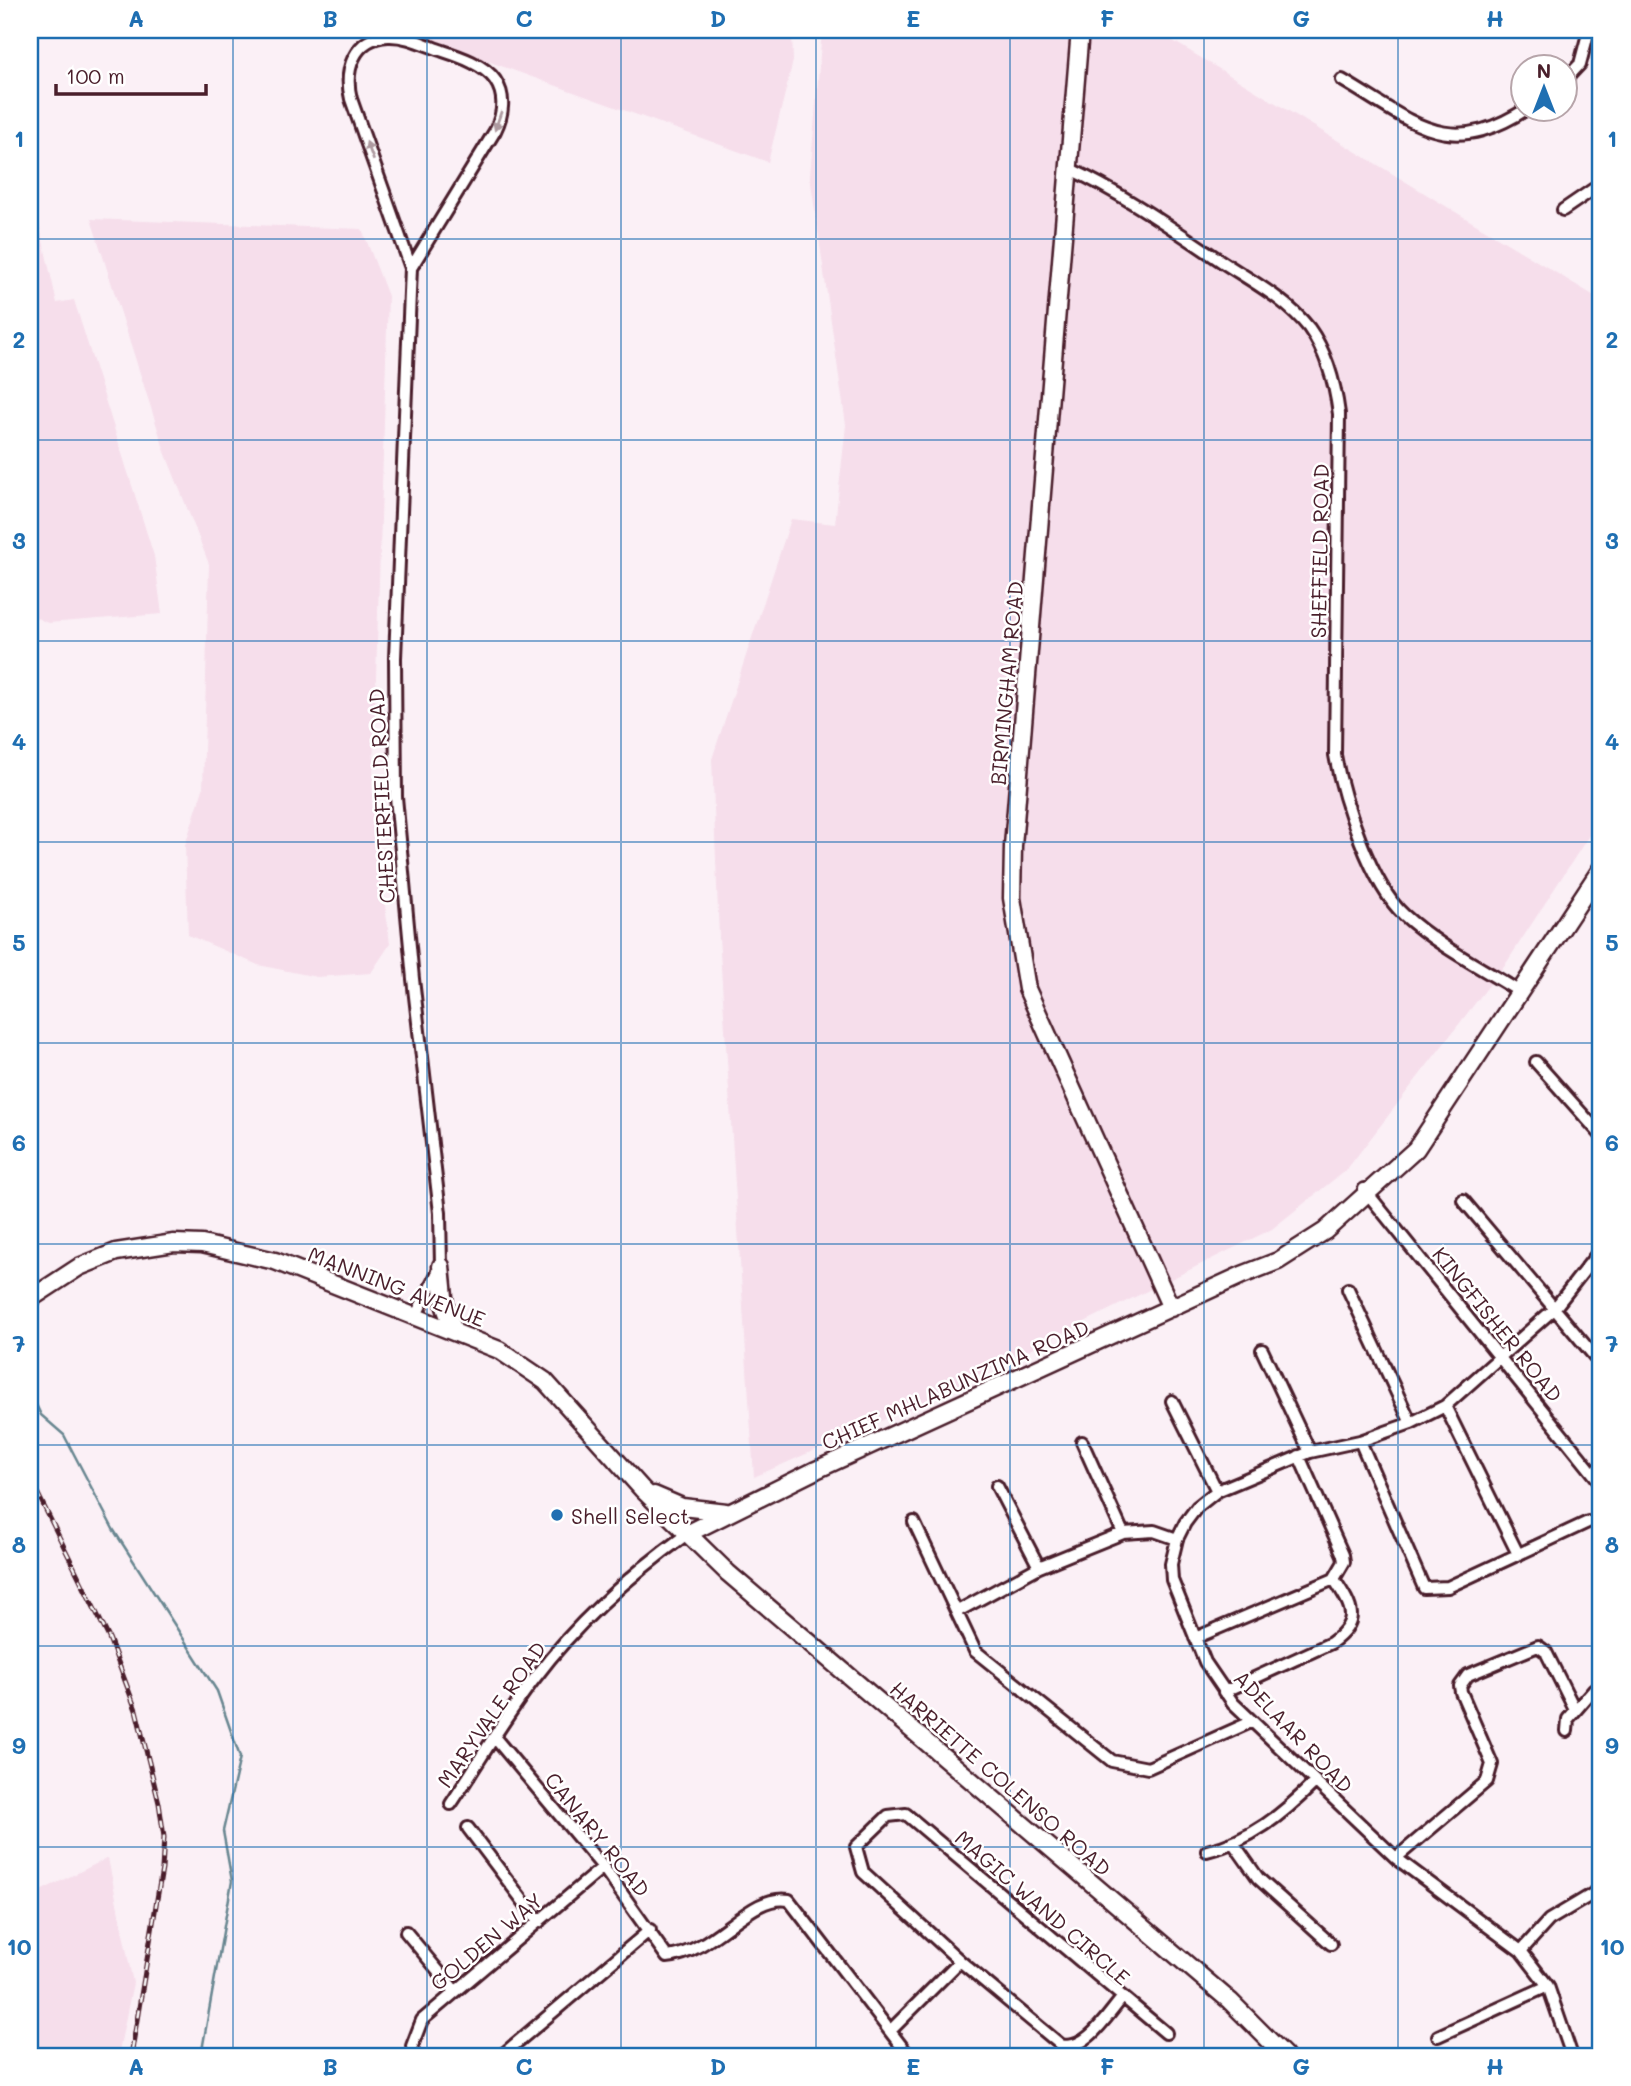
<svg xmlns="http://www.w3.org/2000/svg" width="1631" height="2086" font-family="Mali,sans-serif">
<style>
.built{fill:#f6deeb}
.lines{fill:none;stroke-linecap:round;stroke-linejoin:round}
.stream{stroke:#678690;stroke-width:2.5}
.street-casing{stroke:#4a1f2b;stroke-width:16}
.secondary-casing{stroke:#4a1f2b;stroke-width:21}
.street{stroke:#fff;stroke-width:10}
.secondary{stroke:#fff;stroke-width:16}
.rail-casing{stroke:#4a1f2b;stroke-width:5}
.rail{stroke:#fff;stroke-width:2.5;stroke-dasharray:8;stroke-linecap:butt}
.oneway{fill:#ae9aa0}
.grid{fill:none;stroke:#1f6fb2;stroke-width:2;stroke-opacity:0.55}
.poi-dot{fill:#1f6fb2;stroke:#fff;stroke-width:2.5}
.labels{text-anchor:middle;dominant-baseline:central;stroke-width:5;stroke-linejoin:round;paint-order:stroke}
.street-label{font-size:21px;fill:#4a1f2b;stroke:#fff}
.poi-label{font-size:21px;fill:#4a1f2b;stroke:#fff;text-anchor:start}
.neatline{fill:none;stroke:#1f6fb2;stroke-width:2.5}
.grid-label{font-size:23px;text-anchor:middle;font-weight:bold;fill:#1f6fb2}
</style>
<rect width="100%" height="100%" fill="#fbf0f6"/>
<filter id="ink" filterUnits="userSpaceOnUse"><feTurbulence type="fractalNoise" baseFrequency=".0143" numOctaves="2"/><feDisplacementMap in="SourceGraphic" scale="14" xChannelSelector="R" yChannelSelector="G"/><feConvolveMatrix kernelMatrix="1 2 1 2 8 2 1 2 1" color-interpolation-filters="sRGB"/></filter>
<g filter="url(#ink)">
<path class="built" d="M401,30H792L793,61L768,162Z
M822,30H1155L1601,300V817L1507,962L1347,1169L1272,1229L915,1406L754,1477L719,937L712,759L791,519L835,524L846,425L810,176Z
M30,183L57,303L74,300L154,556L162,614L48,623L30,615Z
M91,219L362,229L388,296L372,805L390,944L371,973L317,977L258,965L188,935L185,845L203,789L209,564L165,452Z
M108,1858L133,1983L118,2056H30V1896Z"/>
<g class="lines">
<path class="stream" d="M30,1392L41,1415L64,1435L113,1529L217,1691L240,1757L223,1831L232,1881L201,2056"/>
<defs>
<path id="street" d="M1590,30L1601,33
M1342,80C1414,122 1447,161 1528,108
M1564,81L1580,64L1589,30
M1068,168C1124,194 1173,229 1224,263C1253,282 1287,300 1309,328C1327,353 1335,383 1339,414L1335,755C1343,799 1371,885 1404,915C1438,946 1482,968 1520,992
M1563,210L1601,184
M411,268L495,131C503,115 506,96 495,80C484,64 458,56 440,50C423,44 405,35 388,36C353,38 344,71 351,99L411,268L395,658L396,797L413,979L440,1213L441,1266L416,1315
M1536,1062L1601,1135
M1364,1189L1601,1483
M1463,1200L1601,1364
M1348,1289L1411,1423
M1262,1350L1310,1452
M1172,1401L1217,1491
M1445,1406L1517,1552
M1360,1441L1424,1588L1448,1587L1588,1522
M1082,1442L1123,1533
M997,1486L1039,1567
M914,1522L975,1651L1112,1761L1148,1768L1251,1722
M958,1611L1039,1567L1123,1533L1154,1531L1177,1539
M1195,1638L1334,1579
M1224,1692L1331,1643C1362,1621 1352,1607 1334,1579L1344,1562L1343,1555L1299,1456
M1567,1731L1568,1719L1594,1689
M495,1738L603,1867L667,1957C716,1952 749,1893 789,1900L909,2056
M451,1804C479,1762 504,1718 535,1678C577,1622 630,1575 687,1534
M906,1814L1123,1997C1108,2014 1086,2052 1061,2045L960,1961L863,1872L856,1847L888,1816Z
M468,1828L539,1922
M1234,1844L1258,1878L1331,1944
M1207,1851C1250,1841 1283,1814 1314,1783
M1396,1858L1487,1781L1492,1764L1461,1692L1460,1686L1468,1675L1538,1646L1546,1652L1575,1710
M406,1932L455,1991
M1521,1951L1549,1920L1601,1889
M1123,1997L1166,2033
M891,2030L960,1961
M1438,2036L1548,1986
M414,2056L412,2046L422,2020L603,1867
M501,2056L650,1930
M1572,2056L1548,1986L1521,1951L1396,1858L1233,1703L1205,1662L1172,1580L1171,1564L1177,1539L1185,1523L1197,1507L1217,1491L1310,1452L1360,1441L1411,1423L1445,1406L1554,1309L1601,1249"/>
<path id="secondary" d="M1080,30L1013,846L1012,898L1027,989L1171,1308
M441,1266L445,1307L454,1331
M30,1299L79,1267L116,1252L174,1243L202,1244L275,1261L499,1350L545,1381L642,1489L728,1573L1230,2001L1285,2056
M654,1495L682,1507L726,1512
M687,1534L816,1470L1242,1275L1278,1261L1325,1231L1416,1149L1601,869"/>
</defs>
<use href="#street" class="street-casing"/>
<use href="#secondary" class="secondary-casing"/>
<use href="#street" class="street"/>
<use href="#secondary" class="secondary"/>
<defs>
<path id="rail" d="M30,1478L109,1638L136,1710L159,1803L164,1837L162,1869L131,2056"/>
</defs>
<use href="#rail" class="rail-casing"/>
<use href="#rail" class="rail"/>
</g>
<defs><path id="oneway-solid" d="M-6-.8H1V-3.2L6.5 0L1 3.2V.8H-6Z" transform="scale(1.75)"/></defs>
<g class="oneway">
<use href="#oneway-solid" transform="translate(498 121) rotate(109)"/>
<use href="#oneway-solid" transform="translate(370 151) rotate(-111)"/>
</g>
</g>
<path class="grid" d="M233,30V2056M427,30V2056M621,30V2056M816,30V2056M1010,30V2056M1204,30V2056M1398,30V2056M30,239H1601M30,440H1601M30,641H1601M30,842H1601M30,1043H1601M30,1244H1601M30,1445H1601M30,1646H1601M30,1847H1601"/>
<circle class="poi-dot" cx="557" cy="1515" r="7"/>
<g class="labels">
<g class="street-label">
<text transform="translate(1319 551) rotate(-89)">SHEFFIELD ROAD</text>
<text transform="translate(1006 683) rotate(-85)">BIRMINGHAM ROAD</text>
<text transform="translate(381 796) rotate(-93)">CHESTERFIELD ROAD</text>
<text transform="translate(397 1286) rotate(21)">MANNING AVENUE</text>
<text transform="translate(1498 1324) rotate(51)">KINGFISHER ROAD</text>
<text transform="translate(955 1384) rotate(-24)">CHIEF MHLABUNZIMA ROAD</text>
<text transform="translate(491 1714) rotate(-55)">MARYVALE ROAD</text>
<text transform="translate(1294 1731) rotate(46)">ADELAAR ROAD</text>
<text transform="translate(1001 1778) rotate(41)">HARRIETTE COLENSO ROAD</text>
<text transform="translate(598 1834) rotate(51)">CANARY ROAD</text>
<text transform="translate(1043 1907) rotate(41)">MAGIC WAND CIRCLE</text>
<text transform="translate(486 1941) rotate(-40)">GOLDEN WAY</text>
</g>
<g class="poi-label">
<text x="571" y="1515">Shell Select</text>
</g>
</g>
<rect width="1631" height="2086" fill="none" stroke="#fff" stroke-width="77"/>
<g transform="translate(1544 88)"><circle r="33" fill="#ffffff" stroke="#b7a5aa" stroke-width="2"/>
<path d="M0-5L12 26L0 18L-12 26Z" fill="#1f6fb2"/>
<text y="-10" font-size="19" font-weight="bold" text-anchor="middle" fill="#4a1f2b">N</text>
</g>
<path d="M56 84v10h150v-10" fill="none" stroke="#4a1f2b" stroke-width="3.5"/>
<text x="66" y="84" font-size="21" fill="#4a1f2b" stroke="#ffffff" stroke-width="5" paint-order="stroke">100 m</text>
<rect x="38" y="38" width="1554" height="2010" class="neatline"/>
<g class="grid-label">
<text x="136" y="27">A</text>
<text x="330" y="27">B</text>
<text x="524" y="27">C</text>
<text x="718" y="27">D</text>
<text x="913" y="27">E</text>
<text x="1107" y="27">F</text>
<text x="1301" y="27">G</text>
<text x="1495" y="27">H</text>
<text x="19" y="147">1</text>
<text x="1612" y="147">1</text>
<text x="19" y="348">2</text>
<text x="1612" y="348">2</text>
<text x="19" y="549">3</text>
<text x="1612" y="549">3</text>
<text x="19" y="750">4</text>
<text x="1612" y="750">4</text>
<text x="19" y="951">5</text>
<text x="1612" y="951">5</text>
<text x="19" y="1151">6</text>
<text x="1612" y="1151">6</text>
<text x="19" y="1352">7</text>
<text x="1612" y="1352">7</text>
<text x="19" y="1553">8</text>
<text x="1612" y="1553">8</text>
<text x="19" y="1754">9</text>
<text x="1612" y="1754">9</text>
<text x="19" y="1955">10</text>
<text x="1612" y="1955">10</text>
<text x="136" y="2075">A</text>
<text x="330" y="2075">B</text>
<text x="524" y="2075">C</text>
<text x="718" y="2075">D</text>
<text x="913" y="2075">E</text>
<text x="1107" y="2075">F</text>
<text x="1301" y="2075">G</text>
<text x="1495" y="2075">H</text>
</g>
</svg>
